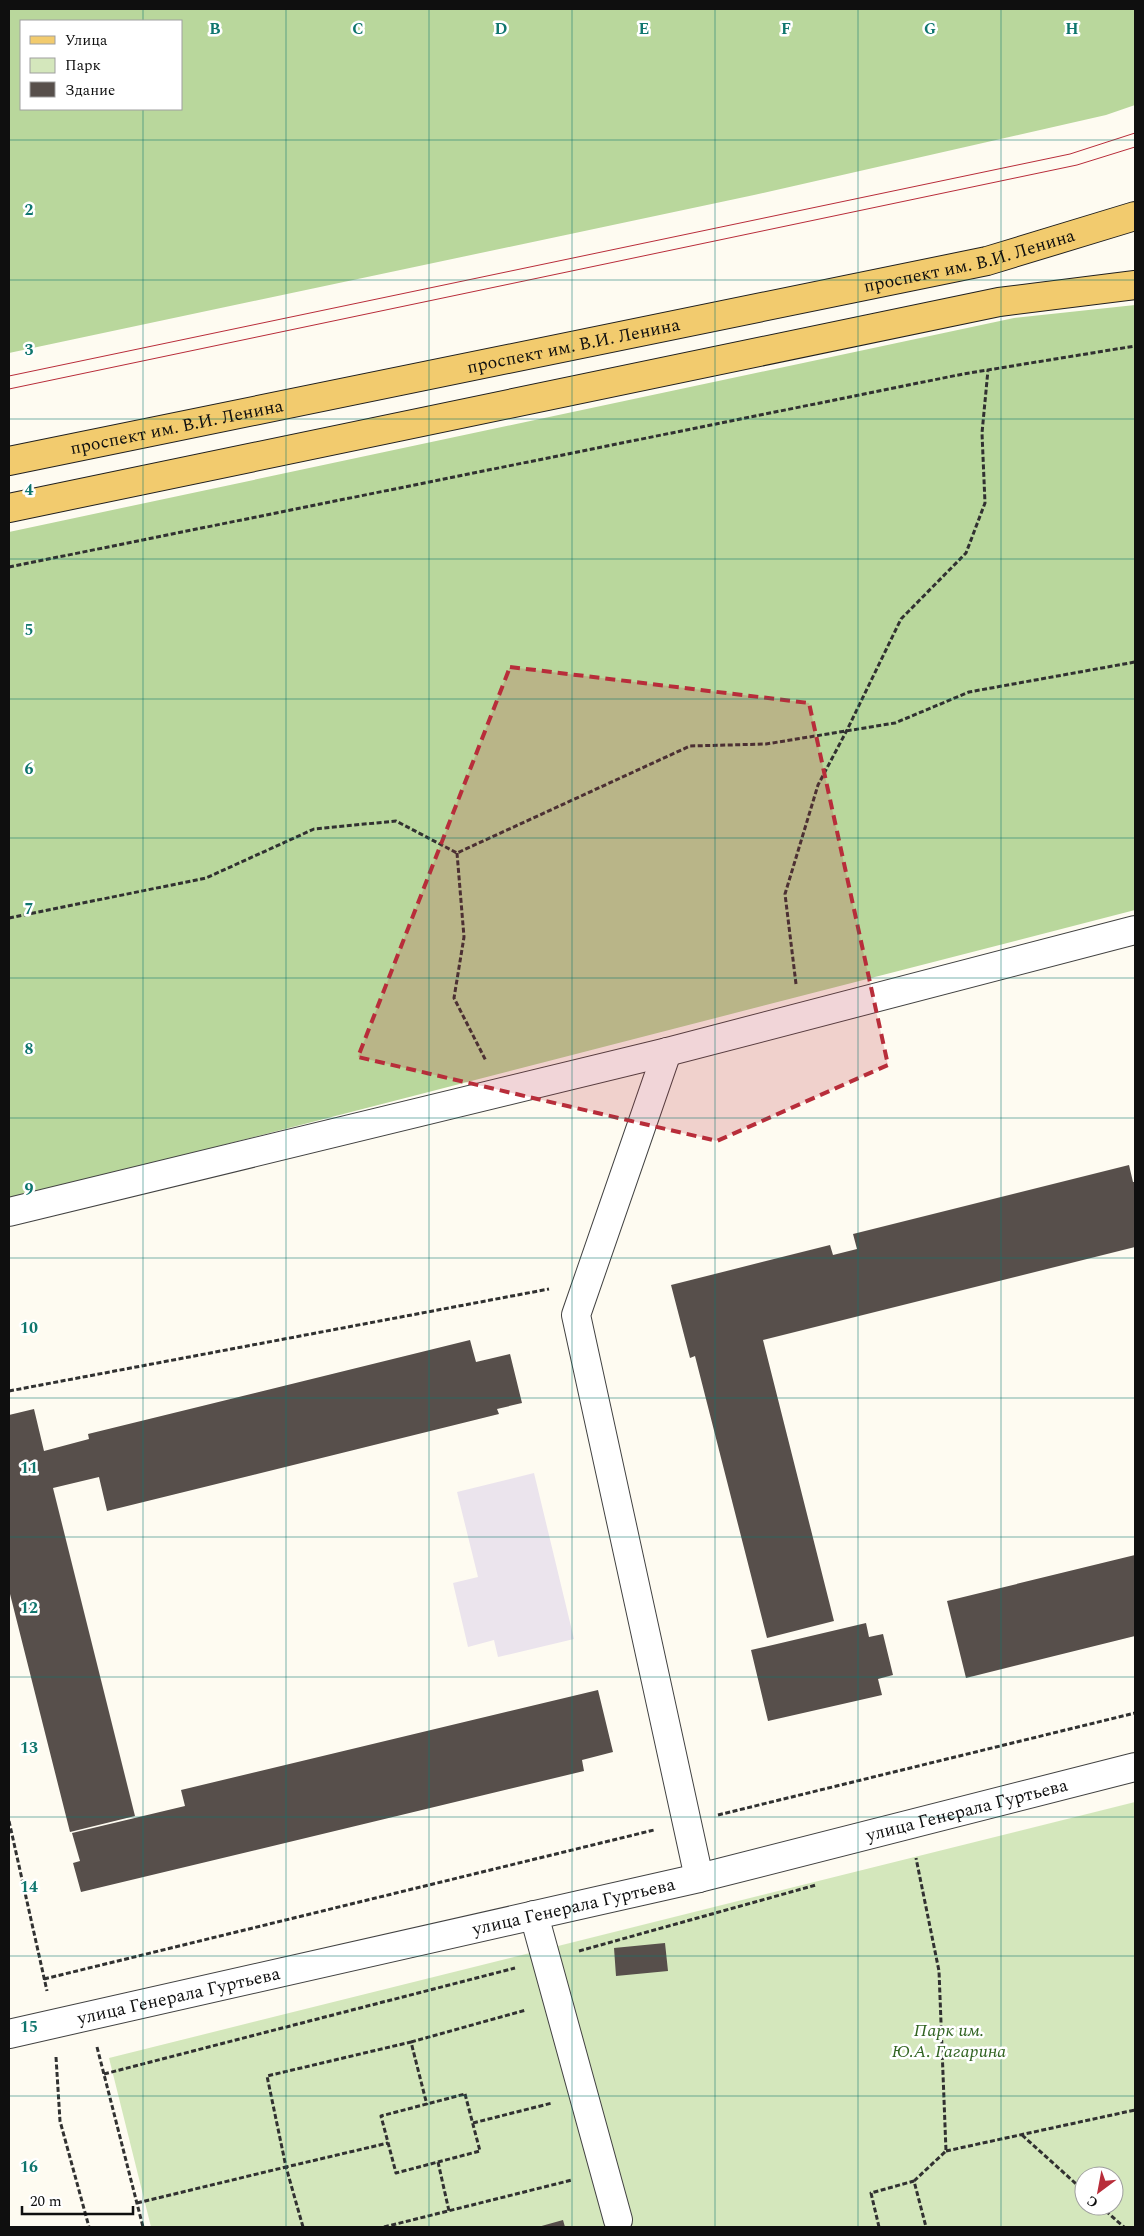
<svg xmlns="http://www.w3.org/2000/svg" width="1144" height="2236" font-family="Spectral,serif">
<style>
.industrial{fill:#ebe4ed}
.green{fill:#d4e7bc;fill-rule:evenodd}
.forest{fill:#b9d79c;fill-rule:evenodd}
.building{fill:#574f4b}
.lines{fill:none;stroke-linecap:round;stroke-linejoin:round}
.minor-casing{stroke:#424242;stroke-width:30}
.major-casing{stroke:#202020;stroke-width:30}
.path{stroke:#313131;stroke-width:3;stroke-dasharray:5 2.5;stroke-linecap:butt}
.minor{stroke:#fff;stroke-width:28}
.major{stroke:#f2cb6e;stroke-width:28}
.tram{stroke:#b82d3a;stroke-width:1}
.marked{fill:#b82d3a;fill-opacity:0.2;stroke:#b82d3a;stroke-width:4;stroke-dasharray:10 6;stroke-linejoin:round}
.grid{fill:none;stroke:#0f766e;stroke-width:1;stroke-opacity:0.55}
.labels{text-anchor:middle;dominant-baseline:central;stroke-width:5;stroke-linejoin:round;paint-order:stroke}
.street-label{font-size:18px;fill:#0f0f0f;stroke:#fff}
.park-label{font-size:18px;font-style:italic;fill:#326422;stroke:#fff}
.grid-label{font-size:16px;text-anchor:middle;font-weight:bold;fill:#0f766e;stroke:#fff;stroke-width:5;stroke-linejoin:round;paint-order:stroke}
</style>
<rect width="100%" height="100%" fill="#fefbf1"/>
<path class="industrial" d="M534,1473L574,1639L498,1657L494,1640L468,1647L453,1583L478,1577L457,1492Z"/>
<path class="green" d="M1135,1802V2227H151L109,2058ZM1084,2176H1114V2206H1084Z"/>
<path class="forest" d="M9,9H1135V105L1106,115L754,195L9,353ZM21,21H181V109H21Z
M1135,305V910L9,1200V532L1014,318Z"/>
<path class="building" d="M1129,1165L1133,1182H1135V1247L763,1340L834,1621L767,1638L695,1356L690,1358L671,1285L830,1245L833,1255L857,1249L853,1234Z
M470,1340L476,1362L510,1354L522,1403L497,1409L499,1414L107,1511L99,1477L53,1488L135,1816L70,1832L9,1590V1415L34,1409L44,1451L89,1439L88,1434Z
M1135,1555V1636L966,1678L947,1601Z
M866,1623L869,1637L883,1634L893,1675L878,1679L882,1695L768,1721L751,1650Z
M598,1690L613,1752L582,1760L584,1771L81,1892L73,1863L80,1861L72,1833L185,1806L181,1790Z
M665,1943L668,1971L616,1976L614,1948Z
M563,2220L565,2227H538Z"/>
<g class="lines">
<defs>
<g id="minor">
<path d="M667,1052L576,1315L699,1878"/>
<path d="M9,1212L667,1052L1135,930"/>
<path d="M534,1915L618,2220"/>
<path id="s1" d="M9,2034L699,1878L1135,1767"/>
</g>
<g id="major">
<path id="s2" d="M9,461L987,261L1135,216"/>
<path d="M9,508L999,302L1135,285"/>
</g>
</defs>
<use href="#minor" class="minor-casing"/>
<use href="#major" class="major-casing"/>
<path class="path" d="M9,567L963,374L1135,346
M457,853L464,937L454,998L486,1061
M9,918L206,878L314,829L396,821L457,853L690,746L766,744L895,723L969,692L1135,662
M796,984L785,894L818,785L847,730L901,619L966,553L985,503L982,433L988,370
M9,1391L549,1289
M718,1815L1135,1713
M9,1821L47,1991
M579,1951L816,1885
M44,1979L654,1830
M411,2042L526,2010
M97,2047L143,2227
M56,2057L60,2121L89,2227
M104,2074L515,1968
M465,2094L480,2151L396,2173L381,2116Z
M473,2123L552,2103
M1022,2135L1084,2191
M946,2151L1135,2110
M438,2162L449,2211
M914,2181L946,2151L939,1971L916,1858
M137,2203L286,2167L267,2076L411,2042L427,2105
M1100,2206L1124,2227
M303,2227L286,2167L388,2143
M384,2227L572,2180
M879,2227L871,2193L914,2181L926,2227"/>
<use href="#minor" class="minor"/>
<use href="#major" class="major"/>
<path class="tram" d="M9,376L1070,154L1135,133
M9,389L1077,165L1135,147"/>
</g>
<path class="marked" d="M510,667L809,703L888,1065L717,1141L358,1057Z"/>
<path class="grid" d="M143,9V21M286,9V2227M429,9V2227M572,9V2227M715,9V2227M858,9V2227M1001,9V2227M143,109V2227M9,140H1135M9,280H1135M9,419H1135M9,559H1135M9,699H1135M9,838H1135M9,978H1135M9,1118H1135M9,1258H1135M9,1398H1135M9,1537H1135M9,1677H1135M9,1817H1135M9,1956H1135M9,2096H1135"/>
<g class="labels">
<g class="street-label">
<text stroke="none"><textPath href="#s2" startOffset="981">проспект им. В.И. Ленина</textPath></text>
<text stroke="none"><textPath href="#s2" startOffset="576">проспект им. В.И. Ленина</textPath></text>
<text stroke="none"><textPath href="#s2" startOffset="171">проспект им. В.И. Ленина</textPath></text>
<text stroke="none"><textPath href="#s1" startOffset="984">улица Генерала Гуртьева</textPath></text>
<text stroke="none"><textPath href="#s1" startOffset="579">улица Генерала Гуртьева</textPath></text>
<text stroke="none"><textPath href="#s1" startOffset="174">улица Генерала Гуртьева</textPath></text>
</g>
<g class="park-label">
<text x="949" y="2030">Парк им.<tspan x="949" dy="21">Ю.А. Гагарина</tspan></text>
</g>
</g>
<g class="grid-label">
<text x="215" y="34">B</text>
<text x="358" y="34">C</text>
<text x="501" y="34">D</text>
<text x="644" y="34">E</text>
<text x="786" y="34">F</text>
<text x="930" y="34">G</text>
<text x="1072" y="34">H</text>
<text x="29" y="215">2</text>
<text x="29" y="355">3</text>
<text x="29" y="495">4</text>
<text x="29" y="635">5</text>
<text x="29" y="774">6</text>
<text x="29" y="914">7</text>
<text x="29" y="1054">8</text>
<text x="29" y="1194">9</text>
<text x="29" y="1333">10</text>
<text x="29" y="1473">11</text>
<text x="29" y="1613">12</text>
<text x="29" y="1753">13</text>
<text x="29" y="1892">14</text>
<text x="29" y="2032">15</text>
<text x="29" y="2172">16</text>
</g>
<rect width="1144" height="2236" fill="none" stroke="#0f0f0f" stroke-width="20"/>
<rect x="20" y="20" width="162" height="90" fill="#ffffff" stroke="#9f9f9f"/>
<rect x="30" y="36" width="25" height="8" fill="#f2cb6e" stroke="#9f9f9f"/>
<text x="65" y="45" font-size="15" fill="#0f0f0f">Улица</text>
<rect x="30" y="58" width="25" height="15" fill="#d4e7bc" stroke="#9f9f9f"/>
<text x="65" y="70" font-size="15" fill="#0f0f0f">Парк</text>
<rect x="30" y="82" width="25" height="15" fill="#574f4b" stroke="#9f9f9f"/>
<text x="65" y="95" font-size="15" fill="#0f0f0f">Здание</text>
<g transform="translate(1099 2191) rotate(212)"><circle r="24" fill="#ffffff" stroke="#9f9f9f"/>
<path d="M0-4L9 19L0 12L-9 19Z" fill="#b82d3a"/>
<text y="-8" font-size="14" font-weight="bold" text-anchor="middle" fill="#0f0f0f">С</text>
</g>
<path d="M22 2206v8h111v-8" fill="none" stroke="#0f0f0f" stroke-width="2.5"/>
<text x="30" y="2206" font-size="15" fill="#0f0f0f" stroke="#ffffff" stroke-width="4" paint-order="stroke">20 m</text>
</svg>
